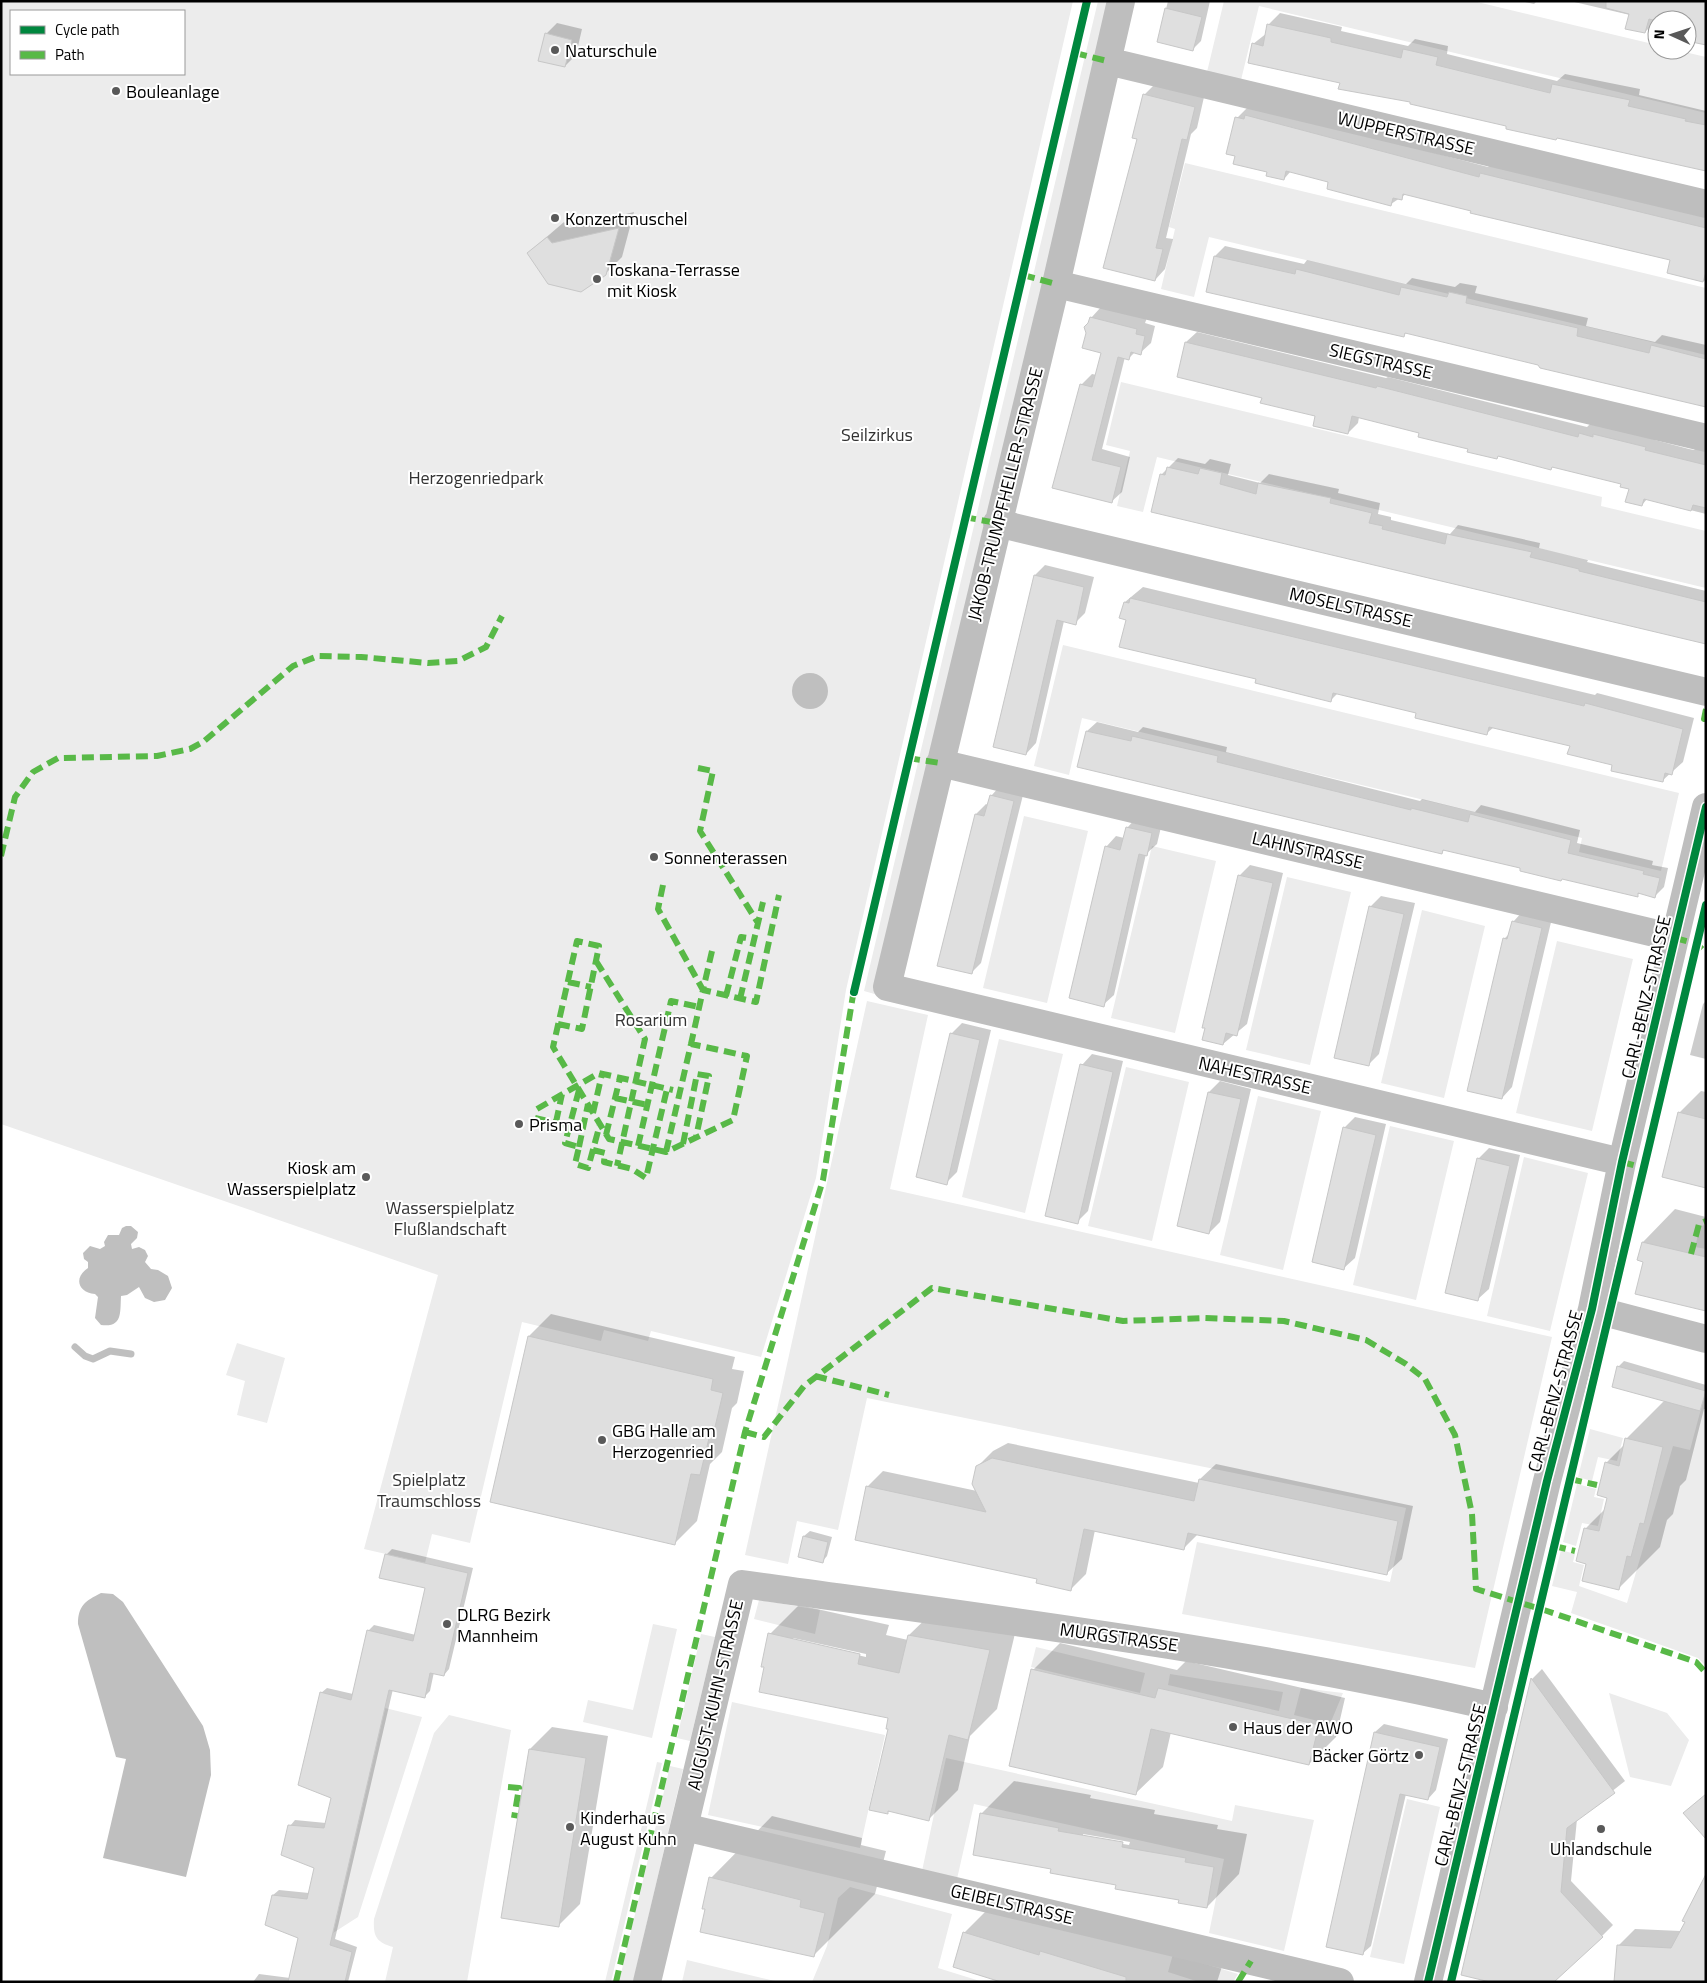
<svg xmlns="http://www.w3.org/2000/svg" width="1707" height="1983" font-family="'Titillium Web',sans-serif">
<style>
.green{fill:#ececec;fill-rule:evenodd}
.water{fill:#bfbfbf}
.shadow{fill:#0003;fill-rule:evenodd}
.lines{fill:none;stroke-linecap:round;stroke-linejoin:round}
.stream{stroke:#bfbfbf;stroke-width:7}
.building{fill:#dfdfdf;stroke:#c7c7c7}
.minor{stroke:#bebebe;stroke-width:28}
.quiet{stroke:#58b947;stroke-width:6;stroke-dasharray:12 6;stroke-linecap:butt}
.cycleway-casing{stroke:#fff;stroke-width:11}
.cycleway{stroke:#00873e;stroke-width:8}
.poi-dot{fill:#595959;stroke:#fff;stroke-width:2}
.labels{text-anchor:middle;dominant-baseline:central;stroke-width:4;stroke-linejoin:round;paint-order:stroke}
.poi-label{font-size:18px;fill:#000;stroke:#fff;text-anchor:start}
.street-label{font-size:18px;fill:#000;stroke:#fff}
.park-label{font-size:18px;fill:#333;stroke:#fff}
</style>
<rect width="100%" height="100%" fill="#fff"/>
<path class="green" d="M1,1H1073L846,990L816,1178L761,1357L651,1331L648,1341L604,1330L601,1341L522,1322L470,1543L432,1534L425,1563L364,1549L438,1275L1,1124ZM11,11H184V74H11Z
M1098,1H1111L878,995L864,991Z
M1224,1H1473L1657,45V50H1676L1706,57V113L1259,6L1241,80L1207,72Z
M1185,163L1706,288V355L1209,237L1194,297L1161,289L1175,229L1169,227Z
M1121,382L1602,497L1601,506L1706,531V588L1157,457L1143,512L1117,506L1130,451L1106,445Z
M1063,645L1679,793L1661,871L1579,852L1582,838L1082,718L1069,775L1034,766Z
M1024,816L1088,831L1047,1003L983,988Z
M1152,846L1216,861L1175,1033L1111,1018Z
M1287,877L1351,892L1310,1065L1246,1050Z
M1422,910L1485,926L1444,1098L1381,1083Z
M1557,941L1633,959L1592,1131L1516,1113Z
M867,1001L928,1015L890,1189L1552,1337L1475,1668L1182,1614L1197,1542L1390,1582L1406,1508L867,1398L838,1530L797,1521L788,1564L745,1555Z
M999,1039L1063,1054L1025,1213L962,1197Z
M1126,1067L1189,1082L1152,1241L1088,1226Z
M1258,1096L1321,1111L1283,1270L1220,1255Z
M1390,1126L1454,1141L1416,1300L1353,1285Z
M1524,1157L1588,1173L1550,1331L1487,1316Z
M1706,1224V1249L1695,1247L1700,1227Z
M237,1343L285,1358L267,1423L237,1415L245,1381L226,1375Z
M1706,1390V1666L1698,1658L1571,1613L1577,1592L1552,1586L1561,1550L1575,1554L1573,1562L1584,1565L1579,1586L1627,1603L1673,1446L1690,1450Z
M1590,1429L1623,1438L1617,1461L1598,1457L1592,1481L1578,1477Z
M1577,1484L1596,1489L1594,1497L1604,1499L1598,1526L1582,1523L1576,1546L1563,1542Z
M759,1600L820,1610L815,1634L754,1619Z
M653,1624L677,1629L652,1738L583,1722L588,1700L633,1710Z
M701,1634L715,1637L690,1741L677,1738Z
M1036,1647L1145,1673L1140,1693L1031,1667Z
M1170,1674L1283,1692L1279,1711L1168,1685Z
M1301,1688L1343,1693L1330,1724L1294,1715Z
M1609,1693L1667,1713L1689,1740L1671,1786L1630,1777Z
M732,1702L885,1735L860,1848L708,1815Z
M385,1708L422,1717L358,1917L333,1933Z
M449,1715L511,1730L467,1982H385L393,1947C376,1942 373,1936 374,1919L434,1733Z
M946,1758L1232,1821L1235,1805L1314,1820L1284,1951L1209,1933L1224,1859L974,1804L957,1879L922,1871Z
M657,1762L662,1763L611,1982H605Z
M670,1766L683,1769L633,1982H619Z
M1407,1799L1440,1807L1404,1964L1370,1957Z
M850,1887L952,1914L938,1968L983,1982H812L827,1946L838,1898Z
M1173,1954L1238,1974L1233,1982H1199L1168,1972Z
M687,1960L779,1982H682Z"/>
<path class="water" d="M792 691a18 18 0 1 1 36 0a18 18 0 1 1-36 0Z
M126,1226H131L138,1232L137,1238L131,1244L132,1249L139,1247L145,1250L148,1256L145,1262L151,1269L158,1270L168,1276L172,1288L165,1300L154,1302L145,1298L139,1287L127,1295L121,1296C120,1312 123,1328 101,1325L95,1318L98,1297L95,1294C77,1292 74,1277 88,1268V1262L84,1259L83,1253L90,1246L100,1249L105,1246L104,1242L108,1235H119L122,1228Z
M101,1593L113,1594L123,1602L203,1726L210,1750L211,1775L186,1877L103,1858L126,1759L116,1757L78,1624C78,1606 85,1601 101,1593Z"/>
<path class="shadow" d="M1168,1H1210L1201,41L1193,49L1158,41Z
M1521,1H1537L1534,4Z
M1570,1H1706L1687,39V20H1657V26L1652,25L1645,32L1630,15Z
M1280,13L1342,27L1341,31L1408,46L1415,39L1448,46L1447,54L1557,81L1565,74L1640,89L1639,95L1706,111V170L1508,125L1341,82L1253,44L1267,33L1269,24Z
M557,23L582,29L576,55L565,66L546,34Z
M1154,85L1204,97L1197,128L1191,134L1166,238L1173,239L1165,269L1155,280L1144,95Z
M1256,106L1488,167L1491,164L1706,213V281L1668,272L1671,259L1406,194L1391,204L1330,181L1291,171L1284,179L1236,155L1237,118L1247,108Z
M634,212L622,257L605,274L528,253L564,222L569,228Z
M1225,246L1304,264L1307,260L1406,284L1412,278L1455,287L1460,283L1477,286L1475,293L1588,318L1586,326L1655,342L1662,335L1706,345V405L1407,332L1403,335L1207,291L1215,256Z
M1101,307L1147,318L1145,323L1155,326L1151,343L1140,353L1135,352L1129,358L1125,357L1102,449L1130,457L1122,492L1111,502L1053,488L1081,385L1092,374L1097,375L1103,352L1090,323L1091,318Z
M1197,332L1386,378L1388,377L1587,427L1590,424L1655,437V440L1689,449L1694,450L1697,447L1706,449V514L1647,499L1642,505L1630,488L1622,483L1553,466L1551,468L1499,455L1496,458L1421,432L1359,417L1358,423L1348,433L1316,415L1263,397L1186,342Z
M1178,458L1205,464L1210,459L1231,464L1228,475L1260,483L1269,474L1339,489L1338,493L1380,503L1378,514L1391,517V520L1450,534L1458,525L1509,536L1540,543L1539,548L1588,560L1587,562L1706,591V642L1161,475Z
M1045,565L1094,577L1085,613L1075,623L1064,621L1036,743L1026,754L1035,575Z
M1143,587L1595,695L1597,693L1694,718L1683,762L1663,780L1613,764L1571,745L1494,727L1487,733L1418,712L1338,693L1330,701L1258,678L1127,619L1125,602Z
M1097,722L1138,732L1143,727L1227,747L1226,752L1420,801L1422,799L1475,812L1481,805L1580,830L1577,843L1653,861L1652,865L1668,868L1664,887L1655,896L1640,893L1637,895L1445,849L1441,853L1087,731Z
M1001,785L1024,791L981,963L971,973L976,814L986,804L988,805L991,796Z
M1137,817L1162,823L1157,844L1146,854L1114,995L1103,1005L1106,847L1116,836L1124,838L1127,828Z
M1250,865L1283,873L1247,1024L1223,1044L1239,876Z
M1381,896L1415,903L1379,1054L1368,1065L1371,906Z
M1523,911L1552,918L1512,1087L1502,1098L1504,939L1510,933L1513,922Z
M1706,1001V1059L1690,1055L1703,1004Z
M962,1023L991,1030L957,1172L946,1183L951,1034Z
M1092,1054L1123,1061L1088,1211L1077,1222L1082,1065Z
M1220,1081L1251,1089L1220,1222L1209,1233V1092Z
M1701,1091L1706,1092V1187L1679,1113Z
M1355,1117L1386,1124L1355,1258L1344,1268V1128Z
M1489,1148L1520,1155L1489,1289L1478,1299V1159Z
M1675,1209L1706,1217V1310L1645,1261L1639,1259L1643,1242Z
M551,1314L735,1357L732,1369L744,1371L737,1403L732,1408L722,1452L710,1464L697,1521L674,1544L529,1336Z
M1624,1361L1706,1385V1409H1704L1686,1480L1680,1486L1673,1514L1667,1520L1660,1547L1618,1589L1588,1563L1585,1529L1606,1508L1608,1497L1606,1463L1625,1444L1626,1439L1665,1400L1614,1386L1619,1366Z
M1008,1443L1199,1483L1200,1479L1216,1464L1413,1506L1402,1559L1386,1574L1198,1534L1183,1549L1095,1530L1086,1574L1070,1590L1038,1578L867,1487L883,1471L977,1491V1467L993,1451Z
M810,1531L832,1537L827,1556L822,1562L804,1536Z
M392,1549L473,1568L449,1669L444,1675L434,1672L430,1691L424,1697L393,1689L335,1939L357,1947L348,1982H253L259,1974L290,1978L299,1937L273,1895L279,1890L309,1893L316,1867L290,1826L295,1820L326,1823L332,1797L321,1693L327,1688L353,1694L368,1631L374,1625L416,1635L427,1588L386,1555Z
M799,1605L889,1625L886,1635L908,1640L909,1635L939,1606L1018,1621L997,1709L970,1736L958,1790L928,1820L890,1810L887,1813L890,1717L770,1634ZM793,1638L866,1654V1657L793,1640Z
M1060,1643L1177,1670L1186,1661L1345,1698L1336,1737L1309,1764L1171,1732L1163,1767L1135,1794L1033,1670Z
M1542,1669L1625,1781L1577,1819L1571,1881L1613,1925L1602,1936L1463,1974L1532,1679Z
M1384,1724L1448,1739L1436,1790L1428,1799L1406,1794L1371,1946L1362,1954L1328,1946L1375,1732Z
M552,1727L608,1736L580,1904L558,1926L530,1749Z
M1014,1781L1091,1795L1090,1798L1155,1810L1154,1814L1218,1825L1217,1829L1247,1834L1239,1874L1207,1907L1052,1868L981,1814ZM1083,1834L1130,1842L1129,1845L1083,1837Z
M772,1816L862,1838L861,1845L886,1851L875,1894L813,1956L711,1878Z
M997,1900L1225,1957L1217,1982H1005L964,1933Z
M1635,1929L1681,1931L1706,1982L1618,1946Z"/>
<g class="lines">
<path class="stream" d="M75,1347L85,1356L93,1359L110,1351L131,1354"/>
</g>
<path class="building" d="M1606,1H1706V45L1687,41V20L1657,21L1649,19L1645,33L1625,29L1629,14L1606,8Z
M1165,8L1202,17L1193,51L1157,42Z
M1267,24L1331,38V42L1401,58L1403,49L1438,57L1436,65L1550,93L1552,84L1630,100L1628,106L1686,119L1685,121L1706,125V171L1557,138L1556,140L1506,129V126L1410,104V102L1338,89L1340,83L1248,63L1252,43L1263,46Z
M545,33L572,40L565,67L538,61Z
M1143,94L1195,107L1187,140L1182,139L1156,248L1163,249L1155,281L1103,268L1137,139L1132,138Z
M1245,115L1479,177L1480,173L1706,228V272L1703,282L1667,273L1670,260L1470,213L1471,211L1403,194L1402,200L1393,198L1391,206L1327,189L1328,182L1286,171L1284,180L1266,176L1267,172L1233,164L1235,156L1226,154L1235,117L1244,119Z
M619,228L606,275L581,292L548,284L527,253L547,237L552,243Z
M1214,256L1295,274L1296,269L1399,295L1401,287L1447,297L1449,292L1467,296L1466,303L1578,328L1577,336L1649,353L1651,345L1706,359V407L1540,368L1538,365L1405,333L1404,337L1206,292Z
M1090,317L1137,329L1136,334L1145,336L1141,355L1131,352L1129,360L1118,357L1092,460L1121,467L1112,503L1052,488L1080,384L1092,387L1101,353L1082,348L1086,333L1084,327L1088,323Z
M1185,342L1376,388L1377,386L1578,437L1579,433L1593,437V434L1646,447L1645,450L1706,465V508L1693,505L1691,511L1644,499L1642,506L1625,502L1629,489L1620,487L1621,484L1552,467L1551,470L1498,456L1497,459L1467,452L1468,449L1418,437L1419,433L1352,416L1348,434L1313,426L1315,416L1260,403L1262,398L1177,377Z
M1167,467L1198,474L1200,468L1222,473L1220,484L1256,494L1258,483L1331,498L1330,503L1372,513L1369,523L1383,526L1382,529L1445,544L1447,534L1499,545L1532,552L1530,557L1579,569V571L1706,602V644L1151,512L1160,474L1165,475Z
M1034,575L1084,587L1076,625L1057,620L1026,755L993,747Z
M1130,598L1584,706L1585,703L1683,729L1672,775L1665,773L1663,782L1611,771L1612,765L1567,754L1570,746L1489,727L1487,735L1415,718L1416,713L1333,693L1331,702L1255,683L1256,679L1119,647L1126,620L1119,618L1124,602L1129,603Z
M1086,731L1131,741L1132,736L1218,756L1217,762L1411,810V808L1468,822L1470,814L1571,840L1568,853L1644,871L1643,874L1660,878L1655,898L1638,893V897L1562,879L1561,881L1520,871V868L1443,850L1442,854L1077,767Z
M990,795L1014,801L972,974L937,966L975,814L984,816Z
M1126,827L1152,833L1147,856L1139,854L1104,1007L1069,998L1105,846L1120,850Z
M1238,875L1273,883L1237,1036L1226,1033L1223,1045L1202,1040L1205,1028H1202Z
M1369,906L1404,914L1369,1066L1334,1058Z
M1512,921L1542,928L1502,1099L1467,1091L1503,938L1507,939Z
M950,1033L980,1040L947,1185L916,1177Z
M1080,1064L1113,1072L1078,1224L1045,1216Z
M1208,1092L1241,1099L1209,1234L1177,1226Z
M1678,1112L1706,1119V1188L1662,1177Z
M1343,1127L1376,1135L1344,1270L1312,1262Z
M1477,1158L1510,1166L1478,1301L1445,1293Z
M1642,1242L1706,1257V1311L1635,1294L1643,1262L1637,1260Z
M528,1336L713,1379L711,1390L723,1393L715,1427L712,1426L700,1475L691,1474L675,1545L490,1502Z
M1617,1366L1706,1391L1700,1411L1612,1387Z
M1625,1438L1663,1447L1644,1524L1640,1523L1631,1557L1627,1556L1619,1590L1582,1581L1586,1564L1576,1561L1584,1528L1599,1531L1607,1498L1597,1495L1605,1462L1619,1466Z
M992,1458L1194,1501L1199,1479L1398,1521L1387,1575L1188,1533L1184,1550L1084,1529L1071,1591L1036,1583L1037,1579L855,1540L866,1486L986,1512L972,1484L976,1466Z
M803,1536L828,1542L823,1563L798,1557Z
M385,1554L468,1573L444,1676L430,1673L425,1698L389,1690L330,1945L352,1952L345,1982H288L298,1938L265,1925L272,1895L307,1899L314,1868L281,1855L288,1825L324,1828L331,1798L298,1785L320,1692L351,1700L367,1630L413,1641L425,1588L379,1578Z
M768,1633L860,1654L858,1664L899,1673L908,1635L990,1650L968,1740L949,1735L929,1821L888,1811V1814L869,1810L888,1729H886L888,1718L759,1692L764,1667H761Z
M1031,1669L1155,1698L1158,1688L1319,1725L1309,1765L1151,1729L1136,1795L1009,1766Z
M1531,1678L1615,1793L1567,1828L1561,1892L1603,1937L1554,1982H1490L1461,1975Z
M1374,1732L1440,1747L1428,1800L1400,1794L1363,1955L1326,1947Z
M529,1749L586,1758L559,1927L501,1918Z
M1706,1794V1839L1683,1813Z
M980,1813L1059,1828L1058,1831L1123,1842L1122,1847L1186,1858L1185,1862L1214,1867L1207,1908L1178,1903L1179,1900L1115,1889L1116,1885L1050,1873L1051,1869L973,1855Z
M1706,1874V1982H1614L1617,1945L1671,1948L1685,1922L1682,1921Z
M709,1877L801,1900L800,1907L825,1913L814,1957L700,1932L705,1909H702Z
M963,1932L1039,1955L1040,1951L1126,1977V1982H1001L953,1967Z"/>
<g class="lines">
<path class="minor" d="M1121,1L1056,284L887,987L1622,1162
M1107,61L1706,204
M1056,284L1706,438
M997,523L1706,692
M940,763L1675,938
M1592,1309L1706,1339
M684,1827L1340,1982
M647,1982L742,1584C994,1619 1246,1650 1494,1707
M1428,1982L1547,1481L1592,1309L1622,1162L1706,807"/>
<path class="quiet" d="M1075,53L1107,61
M1023,275L1056,284
M964,517L997,523
M1706,709L1704,719H1706
M908,758L940,763
M698,768L713,771L700,831L758,923
M1,856L15,797L33,772L58,758L157,756L190,749L203,742L293,666L318,656L361,657L428,663L458,661L486,647L502,616
M663,885L658,909L703,990L691,1044
M1675,938L1697,944L1706,953
M712,951L703,990L756,1002L779,895
M596,961L645,1039L617,1166
M568,982L591,987
M726,996L741,937L754,939
M740,999L763,902
M558,1024L582,1029L599,946L577,941C569,976 561,1012 553,1047L609,1139L666,1152L733,1120L747,1056L691,1044L666,1152
M579,1090L565,1143L579,1147L575,1164L588,1168L600,1124
M615,1098L648,1105
M537,1109L599,1073L673,1090
M593,1113L602,1074
M535,1118L569,1126
M556,1122L562,1094
M606,1135L620,1078
M683,1144L697,1074L709,1076L696,1137
M638,1146L671,1001L699,1007
M579,1147L588,1104
M593,1150L605,1153L604,1162L632,1169L646,1178L667,1089
M1622,1162L1644,1168
M1691,1254L1699,1224L1706,1221
M815,1376L889,1395
M745,1432L764,1437L804,1386L932,1288L1123,1321L1205,1318L1284,1321L1366,1340L1406,1364L1425,1379L1455,1435L1472,1514L1476,1589L1547,1611L1696,1662L1706,1673
M1570,1479L1597,1485
M1554,1546L1575,1551
M508,1787L519,1788L514,1818
M616,1982L745,1432L823,1180L854,989
M1238,1982L1251,1961"/>
<defs>
<path id="cycleway" d="M854,992L1087,1
M1428,1982L1547,1481L1592,1309L1622,1162L1706,807
M1451,1982L1706,905"/>
</defs>
<use href="#cycleway" class="cycleway-casing"/>
<use href="#cycleway" class="cycleway"/>
</g>
<g class="poi-dot">
<circle cx="555" cy="50" r="5"/>
<circle cx="116" cy="91" r="5"/>
<circle cx="555" cy="218" r="5"/>
<circle cx="597" cy="279" r="5"/>
<circle cx="654" cy="857" r="5"/>
<circle cx="519" cy="1124" r="5"/>
<circle cx="366" cy="1177" r="5"/>
<circle cx="602" cy="1440" r="5"/>
<circle cx="447" cy="1624" r="5"/>
<circle cx="1233" cy="1727" r="5"/>
<circle cx="1419" cy="1755" r="5"/>
<circle cx="570" cy="1827" r="5"/>
<circle cx="1601" cy="1829" r="5"/>
</g>
<g class="labels">
<g class="poi-label">
<text x="565" y="50">Naturschule</text>
<text x="126" y="91">Bouleanlage</text>
<text x="565" y="218">Konzertmuschel</text>
<text x="607" y="269">Toskana-Terrasse<tspan x="607" dy="21">mit Kiosk</tspan></text>
<text x="664" y="857">Sonnenterassen</text>
<text x="529" y="1124">Prisma</text>
<text x="356" y="1167" text-anchor="end">Kiosk am<tspan x="356" dy="21">Wasserspielplatz</tspan></text>
<text x="612" y="1430">GBG Halle am<tspan x="612" dy="21">Herzogenried</tspan></text>
<text x="457" y="1614">DLRG Bezirk<tspan x="457" dy="21">Mannheim</tspan></text>
<text x="1243" y="1727">Haus der AWO</text>
<text x="1409" y="1755" text-anchor="end">Bäcker Görtz</text>
<text x="580" y="1817">Kinderhaus<tspan x="580" dy="21">August Kuhn</tspan></text>
<text x="1601" y="1848" text-anchor="middle">Uhlandschule</text>
</g>
<g class="street-label">
<text transform="translate(1406 133) rotate(13)">WUPPERSTRASSE</text>
<text transform="translate(1381 361) rotate(13)">SIEGSTRASSE</text>
<text transform="translate(1005 494) rotate(-76)">JAKOB-TRUMPFHELLER-STRASSE</text>
<text transform="translate(1351 607) rotate(13)">MOSELSTRASSE</text>
<text transform="translate(1308 850) rotate(13)">LAHNSTRASSE</text>
<text transform="translate(1646 997) rotate(-77)">CARL-BENZ-STRASSE</text>
<text transform="translate(1255 1075) rotate(13)">NAHESTRASSE</text>
<text transform="translate(1555 1391) rotate(-75)">CARL-BENZ-STRASSE</text>
<text transform="translate(1119 1637) rotate(8)">MURGSTRASSE</text>
<text transform="translate(715 1695) rotate(-77)">AUGUST-KUHN-STRASSE</text>
<text transform="translate(1460 1785) rotate(-76)">CARL-BENZ-STRASSE</text>
<text transform="translate(1012 1904) rotate(13)">GEIBELSTRASSE</text>
</g>
<g class="park-label">
<text x="877" y="434">Seilzirkus</text>
<text x="476" y="477">Herzogenriedpark</text>
<text x="651" y="1019">Rosarium</text>
<text x="450" y="1207">Wasserspielplatz<tspan x="450" dy="21">Flußlandschaft</tspan></text>
<text x="429" y="1479">Spielplatz<tspan x="429" dy="21">Traumschloss</tspan></text>
</g>
</g>
<rect width="1707" height="1983" fill="none" stroke="#000000" stroke-width="5"/>
<rect x="10" y="10" width="175" height="65" fill="#ffffff" stroke="#999999"/>
<rect x="20" y="26" width="25" height="8" fill="#00873e" stroke="#999999"/>
<text x="55" y="35" font-size="15" fill="#000000">Cycle path</text>
<rect x="20" y="51" width="25" height="8" fill="#58b947" stroke="#999999"/>
<text x="55" y="60" font-size="15" fill="#000000">Path</text>
<g transform="translate(1672 35) rotate(273)"><circle r="24" fill="#ffffff" stroke="#999999"/>
<path d="M0-4L9 19L0 12L-9 19Z" fill="#595959"/>
<text y="-8" font-size="14" font-weight="bold" text-anchor="middle" fill="#000000">N</text>
</g>
</svg>
